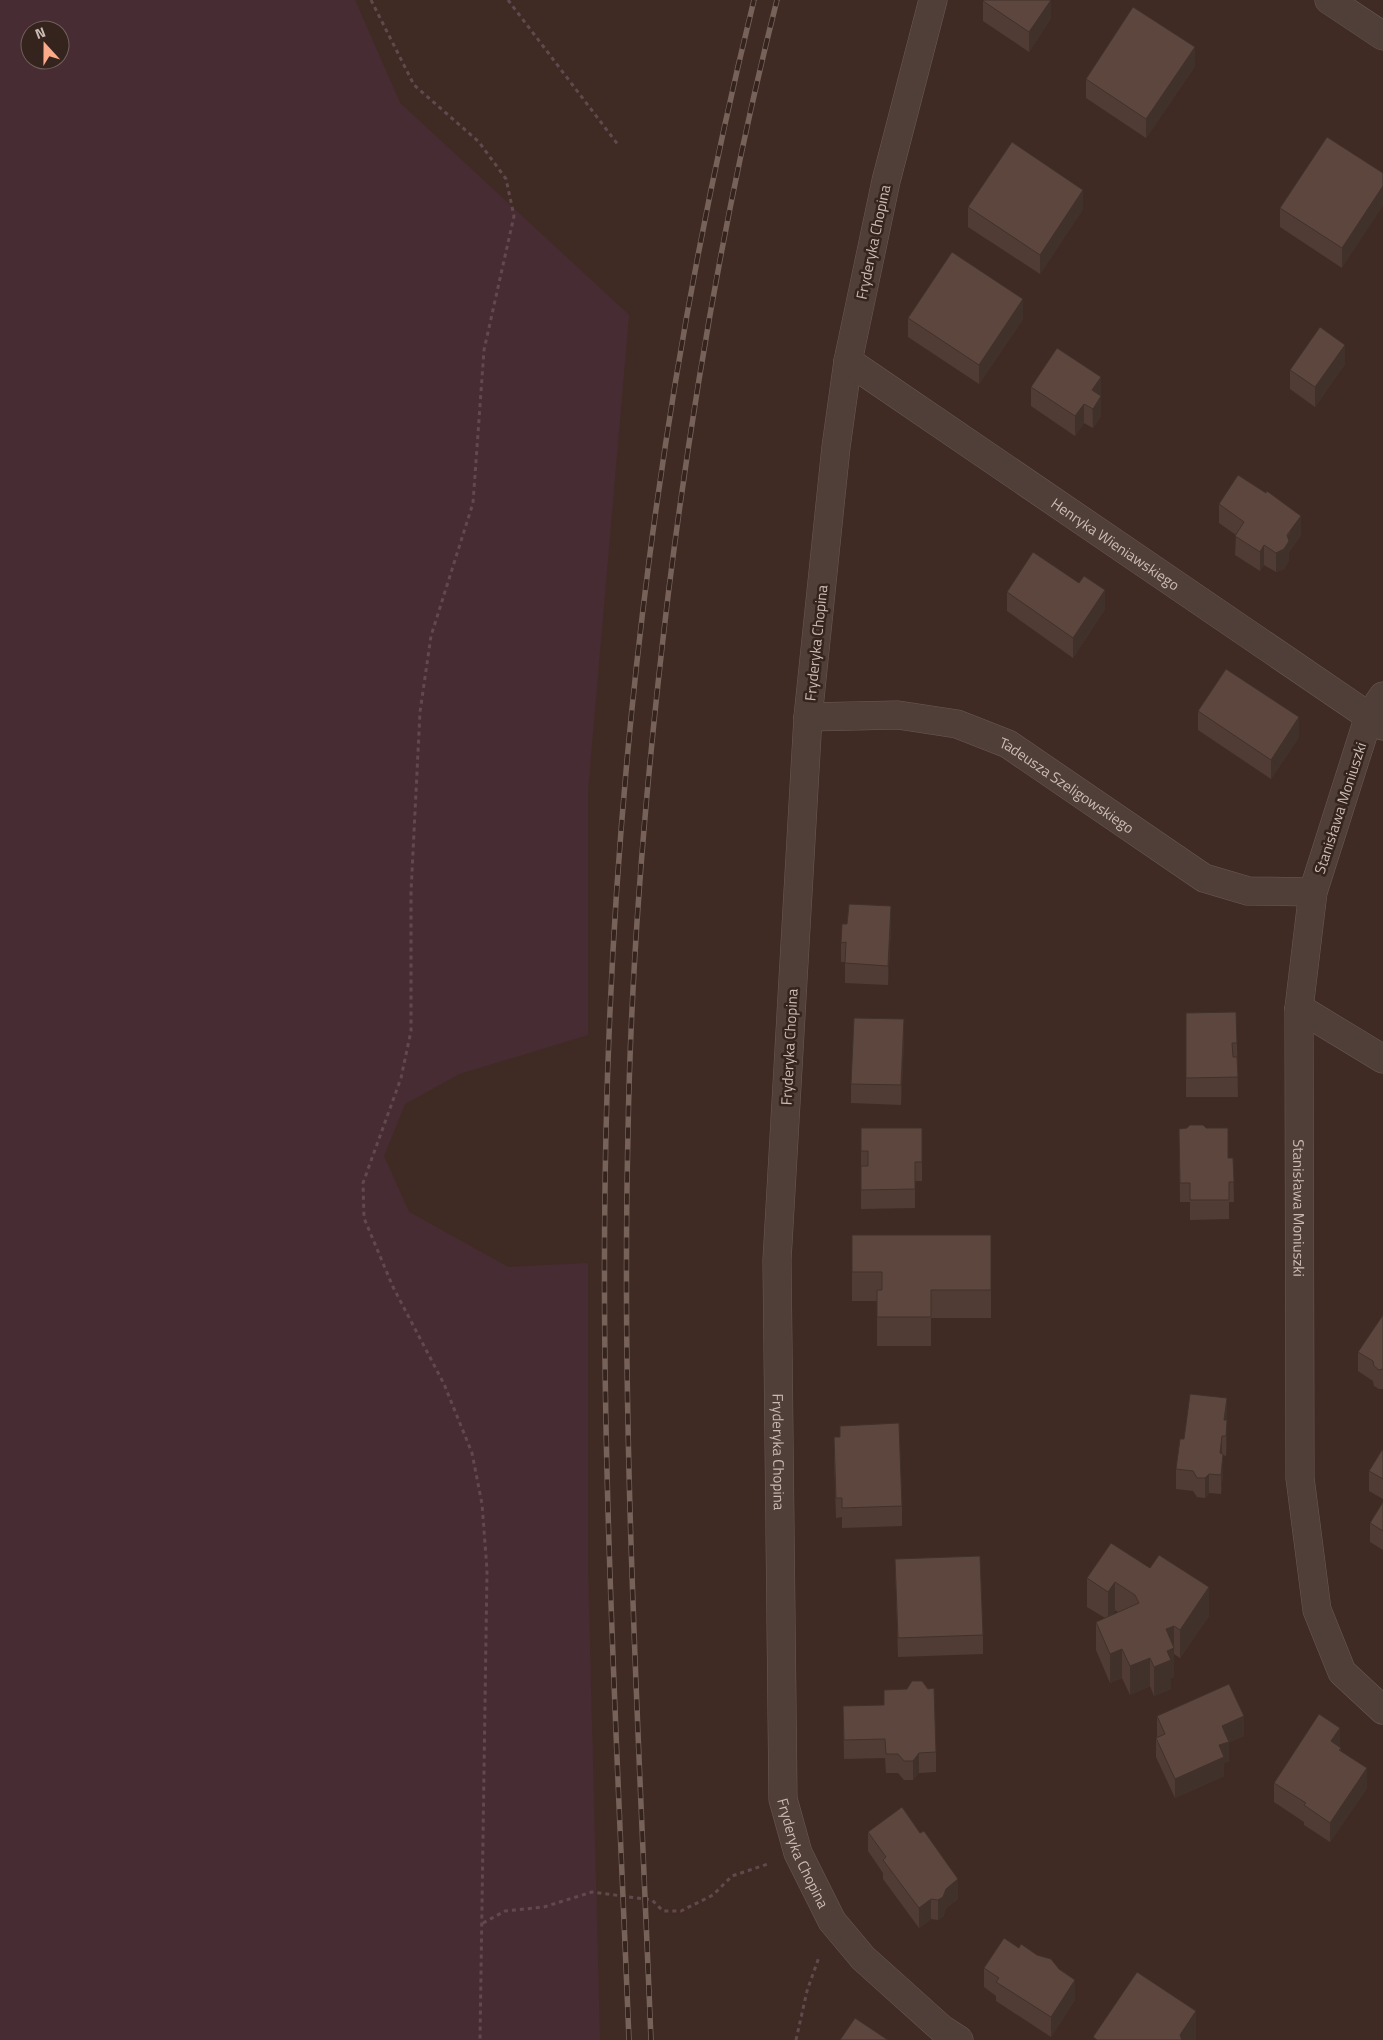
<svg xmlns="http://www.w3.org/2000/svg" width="1383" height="2040" font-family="'Titillium Web',sans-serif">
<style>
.green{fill:#482c34;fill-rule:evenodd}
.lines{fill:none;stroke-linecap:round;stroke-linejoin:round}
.minor-casing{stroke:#6a5a53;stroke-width:29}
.path{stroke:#62494e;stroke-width:3;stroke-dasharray:4 4;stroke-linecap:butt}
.minor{stroke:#503f38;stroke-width:28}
.rail-casing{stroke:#77625a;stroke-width:5.5}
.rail{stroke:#35241d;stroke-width:4;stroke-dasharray:11;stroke-linecap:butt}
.wall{fill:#503c35;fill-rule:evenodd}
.shaded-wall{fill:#41312b}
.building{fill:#5d463e;stroke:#41312b}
.labels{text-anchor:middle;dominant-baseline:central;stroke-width:5;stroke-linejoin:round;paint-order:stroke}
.street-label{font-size:15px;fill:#cabbb5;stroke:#35241d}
</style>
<rect width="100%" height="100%" fill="#402b24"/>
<path class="green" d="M0,0H355L400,103L629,315L588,790V1035L459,1074L405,1104L384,1156L409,1212L508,1267L588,1263V1569L600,2040H0ZM30,30H60V60H30Z"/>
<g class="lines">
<defs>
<g id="minor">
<path id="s1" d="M933,0L886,181L848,361L836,447L808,717L777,1260L783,1799L798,1853L832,1921L863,1958L942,2029L959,2040"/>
<path d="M1329,0L1383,36"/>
<path id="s2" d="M848,361L1383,726"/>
<path id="s3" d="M1383,696L1369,716L1313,892L1299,1008L1300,1478L1317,1610L1342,1672L1383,1710"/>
<path id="s4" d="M808,717L898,715L957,724L1008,744L1204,878L1248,891L1313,892"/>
<path d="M1299,1008L1383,1059"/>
</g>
</defs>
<use href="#minor" class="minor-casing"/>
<path class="path" d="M371,0L414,85L479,142L506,179L514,216L484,350L473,503L431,636L420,712L411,892V1031L401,1078L363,1183L364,1218L393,1287L444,1384L472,1453L482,1504L487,1570L480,2040
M508,0L619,146
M483,1923L505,1911L544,1907L592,1892L652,1900L663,1911H681L713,1895L732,1876L768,1864
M796,2040L807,1991L819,1957"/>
<use href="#minor" class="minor"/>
<defs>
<path id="rail" d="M629,2040C617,1738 599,1435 606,1133C614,755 663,367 754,0
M651,2040C639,1738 621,1435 628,1133C631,951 647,769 669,588C694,390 728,193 777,0"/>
</defs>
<use href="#rail" class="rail-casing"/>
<use href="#rail" class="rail"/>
</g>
<path class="wall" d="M1051,0V18L1029,52L983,21V1Z
M1195,66L1146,138L1086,98V79Z
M1383,173L1342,268L1280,227V208Z
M968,207L1083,209L1040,274L968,227Z
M908,318L1023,319L979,384L908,337Z
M1345,364L1315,407L1290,389V370Z
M1101,377V416L1093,428L1084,423L1075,436L1031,406V387Z
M1219,504L1301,535L1289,552V560L1284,569L1276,572L1264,565L1260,571L1235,555L1236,535L1219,523Z
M1007,592L1105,609L1073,658L1007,611Z
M1198,711L1299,737L1271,779L1198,730Z
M891,926L888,985L845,983V962H841V943Z
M1186,1013L1237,1043L1238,1097H1186Z
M904,1039L901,1105L851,1103V1084Z
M861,1128H922V1181H915V1208L861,1209Z
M1179,1129L1228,1158H1233L1234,1202H1229V1219L1190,1220V1202H1180Z
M852,1235H991V1318H931V1346H877V1301H852Z
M1383,1315V1389H1379L1374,1386L1373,1381L1358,1371V1352Z
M1226,1420L1227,1439L1226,1456L1223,1455V1473L1221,1494L1209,1493L1205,1498L1197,1497L1193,1491L1176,1489V1469L1184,1439Z
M840,1426L902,1506V1526L842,1528V1517L836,1518L834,1456V1437H840Z
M1383,1450V1499L1369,1491V1471Z
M1383,1502V1550L1370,1542V1523Z
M1111,1543L1209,1616L1180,1658L1174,1654V1677L1171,1678V1689L1154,1696L1150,1686L1130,1695L1122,1678L1110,1683L1096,1650V1622L1105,1618L1087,1607V1578ZM1115,1610L1118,1612L1112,1615Z
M895,1559L983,1635V1654L898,1657Z
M884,1690L936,1752V1772L919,1773L913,1780H904L898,1773H886L885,1758L844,1759L843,1706L884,1705Z
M1157,1716L1244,1736L1229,1742V1761L1224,1763V1776L1175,1798L1156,1757V1738L1157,1737Z
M1340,1746L1341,1752L1367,1788L1330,1842L1304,1825V1822L1274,1802V1783Z
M868,1832L958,1899L946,1908L943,1917L938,1920L931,1919L919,1928L883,1879V1873L868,1851Z
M984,1968L1075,2000L1051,2037L996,2001V1996L984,1987Z"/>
<path class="shaded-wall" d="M1051,0V18L1029,52V32Z
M1195,47V66L1146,138V119Z
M1383,186V206L1342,268V248Z
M1083,190V209L1040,274V255Z
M1023,299V319L979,384V365Z
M1345,345V364L1315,407V387Z
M1101,377V416L1093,428L1092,390Z
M1084,404V423L1075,436V416Z
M1301,516V535L1289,552V560L1284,569L1276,572V553Z
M1264,545V565L1260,571V552Z
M1105,590V609L1073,658V638Z
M1299,717V737L1271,779V760Z
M891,906V926L888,985V966Z
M904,1019V1039L901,1105V1085Z
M1227,1398V1417L1224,1436V1420Z
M1227,1420V1439L1226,1456V1436Z
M1222,1436V1455L1220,1453Z
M1223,1454V1473L1221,1494V1475Z
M1209,1474V1493L1205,1498V1478Z
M1115,1582V1610L1108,1621V1592Z
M1209,1587V1616L1180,1658V1630Z
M1174,1626V1677L1171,1678V1689L1154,1696V1667L1166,1629Z
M1122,1649V1678L1110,1683V1654Z
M1150,1658V1686L1130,1695V1666Z
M1244,1716V1736L1229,1742V1761L1224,1763V1776L1175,1798V1779L1219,1745L1222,1726Z
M1340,1728V1747L1331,1741Z
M919,1753V1773L913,1780V1761Z
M1367,1768V1788L1330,1842V1823Z
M958,1879V1899L946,1908L943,1917L938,1920V1900L946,1889Z
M931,1899V1919L919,1928V1908Z
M1075,1980V2000L1051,2037V2017Z
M1196,2011V2040H1180V2035Z"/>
<path class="building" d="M984,0H1051L1029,32L983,1Z
M1133,7L1195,47L1146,119L1086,79Z
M1327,137L1383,173V186L1342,248L1280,208Z
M1012,142L1083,190L1040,255L968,207Z
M952,252L1023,299L979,365L908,318Z
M1320,327L1345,345L1315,387L1290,370Z
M1057,348L1101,377L1092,390L1101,396L1093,409L1084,404L1075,416L1031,387Z
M1238,475L1266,493L1267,491L1301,516L1287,535L1289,541L1284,549L1276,553L1264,545L1260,552L1235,536L1244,522L1219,504Z
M1033,552L1079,583L1084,576L1105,590L1073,638L1007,592Z
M1226,669L1299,717L1271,760L1198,711Z
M849,904L891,906L888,966L845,963L846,942L841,943L842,924H847Z
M1236,1012L1237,1043H1232L1233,1057H1237L1238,1077L1186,1078V1013Z
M854,1018L904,1019L901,1085L851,1084Z
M1190,1125H1203L1206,1128H1228V1158H1233L1234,1182H1229V1200H1190V1183H1180L1179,1129L1187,1128Z
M861,1128H922V1162H915V1189L861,1190V1166H868V1151H861Z
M852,1235H991V1290H931V1317H877V1290H882V1272H852Z
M1383,1315V1369L1379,1370L1374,1366L1373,1361L1358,1352Z
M1190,1394L1227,1398L1224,1420H1227L1226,1436H1222L1220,1453L1223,1454L1221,1475L1209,1474L1205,1478H1197L1193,1471L1176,1469L1180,1439H1184Z
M899,1423L902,1506L842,1508V1498H836L834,1437H840V1426Z
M1382,1450H1383V1479L1369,1471Z
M1383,1502V1531L1370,1523Z
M1111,1543L1150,1568L1159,1555L1209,1587L1180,1630L1174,1626L1166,1629L1174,1648L1167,1651L1171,1660L1154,1667L1150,1658L1130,1666L1122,1649L1110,1654L1096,1622L1139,1603L1135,1595L1115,1582L1108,1592L1087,1578Z
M980,1556L983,1635L898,1638L895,1559Z
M912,1681H922L928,1689L934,1688L936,1752L919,1753L913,1761H904L898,1754H886L885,1739L844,1740L843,1706L884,1705V1690L907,1689Z
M1229,1684L1244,1716L1222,1726L1229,1742L1219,1745L1224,1757L1175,1779L1156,1738L1165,1734L1157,1716Z
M1319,1714L1340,1728L1331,1741L1341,1748L1339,1750L1367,1768L1330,1823L1304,1805L1306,1803L1274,1783Z
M902,1807L920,1833L924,1831L958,1879L946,1889L943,1897L938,1900L931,1899L919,1908L883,1860L886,1857L868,1832Z
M1004,1938L1019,1948L1021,1944L1037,1955L1051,1959L1059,1969L1075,1980L1051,2017L996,1982L999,1978L984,1968Z
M1137,1972L1196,2011L1180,2035L1182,2040H1097L1093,2037Z
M855,2018L888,2040H840Z"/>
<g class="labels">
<g class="street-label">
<text transform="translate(873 242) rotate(-78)">Fryderyka Chopina</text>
<text stroke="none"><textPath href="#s2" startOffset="324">Henryka Wieniawskiego</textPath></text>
<text transform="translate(816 643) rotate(-84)">Fryderyka Chopina</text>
<text stroke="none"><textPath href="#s4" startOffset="276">Tadeusza Szeligowskiego</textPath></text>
<text transform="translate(1340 808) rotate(-72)">Stanisława Moniuszki</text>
<text transform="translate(789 1047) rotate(-87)">Fryderyka Chopina</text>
<text stroke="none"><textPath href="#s3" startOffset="526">Stanisława Moniuszki</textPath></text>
<text stroke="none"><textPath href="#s1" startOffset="1465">Fryderyka Chopina</textPath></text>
<text stroke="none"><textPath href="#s1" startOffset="1870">Fryderyka Chopina</textPath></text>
</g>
</g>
<g transform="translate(45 45) rotate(339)"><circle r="24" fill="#35241d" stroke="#71605a"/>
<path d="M0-4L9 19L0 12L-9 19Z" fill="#fbab89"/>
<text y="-8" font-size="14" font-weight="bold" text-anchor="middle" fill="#cabbb5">N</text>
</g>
</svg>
